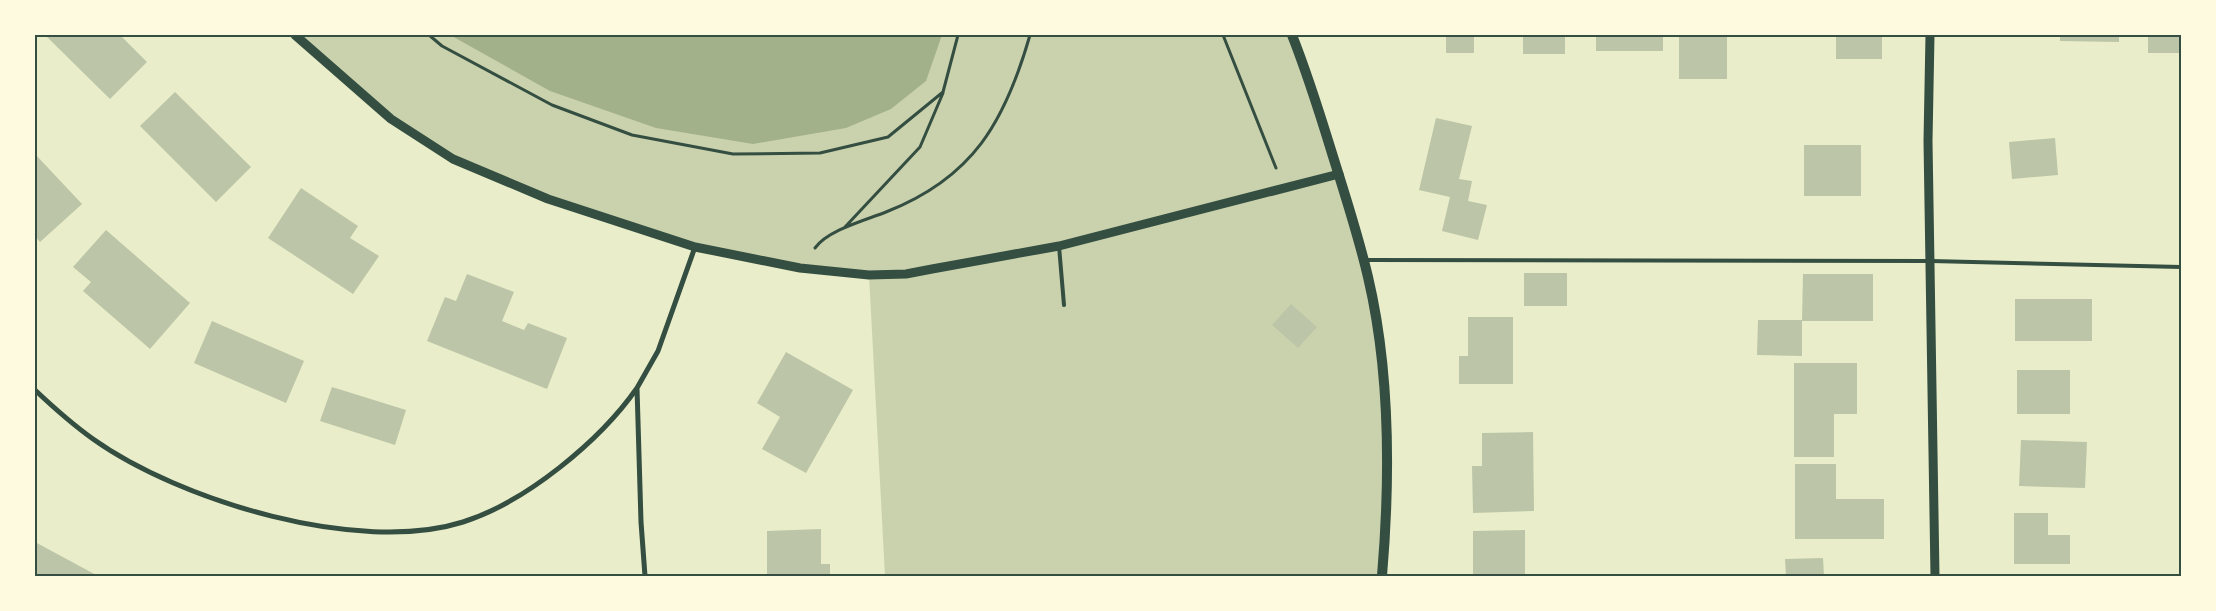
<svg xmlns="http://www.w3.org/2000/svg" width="2216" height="611" font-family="Merriweather,serif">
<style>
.green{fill:#cad2ad}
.water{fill:#a3b18a}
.building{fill:#bcc5a7}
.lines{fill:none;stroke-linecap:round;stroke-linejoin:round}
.path{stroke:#344e41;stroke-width:3}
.service{stroke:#344e41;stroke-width:4}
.minor{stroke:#344e41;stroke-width:5}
.tertiary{stroke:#344e41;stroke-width:9}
.secondary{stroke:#344e41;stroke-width:10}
.neatline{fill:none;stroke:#344e41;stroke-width:2}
</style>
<rect width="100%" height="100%" fill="#e9edc9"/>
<path class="green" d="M295,35H1292L1364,260L1384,400L1382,576H885L869,275L800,268L637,229L453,159L391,119Z"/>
<path class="water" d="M450,35H942L926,81L891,109L846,128L753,144L656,128L550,91Z"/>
<path class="building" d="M45,35H120L147,62L110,99Z
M1446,35H1474V53H1446Z
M1523,35H1565V54H1523Z
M1596,35H1663V51H1596Z
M1679,35H1727V79H1679Z
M1836,35H1882V59H1836Z
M2060,35H2119V42L2060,41Z
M2148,35H2181V53H2148Z
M175,92L251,167L216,202L140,126Z
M1436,118L1472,126L1459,179L1472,181L1468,201L1487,205L1478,240L1442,231L1450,197L1419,190Z
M2055,138L2058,175L2012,179L2009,142Z
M1804,145H1861V196H1804Z
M35,154L82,204L40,242L35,236Z
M301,188L358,226L350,238L379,256L353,294L268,238Z
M106,230L190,303L150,349L83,291L91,282L73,267Z
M1524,273H1567V306H1524Z
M467,274L514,292L502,321L524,330L528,323L567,338L547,389L427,341L445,297L456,301Z
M1803,274H1873V321H1802Z
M2015,299H2092V341H2015Z
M1291,304L1317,327L1298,348L1272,325Z
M1468,317H1513V384H1459V356H1468Z
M1758,320H1802V356L1757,355Z
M212,321L304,361L286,403L194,363Z
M786,352L853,390L806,473L762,449L780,417L757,403Z
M1794,363H1857V414H1834V457H1794Z
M2017,370H2070V414H2017Z
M332,387L406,410L395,445L320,421Z
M1533,432L1534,511L1473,513L1472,466H1482V433Z
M2021,440L2087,442L2085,488L2019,486Z
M1795,464H1836V499H1884V539H1795Z
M2014,513H2048V535H2070V564H2014Z
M821,529V564H830V576H767V531Z
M1525,530V576H1473V531Z
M35,542L98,576H35Z
M1823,558L1824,576H1786L1785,559Z"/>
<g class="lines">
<path class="path" d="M429,35L442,46L552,105L632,135L733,154L820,153L888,137L943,92L958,35
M1223,35L1276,168
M845,227L920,147L943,93
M815,248C828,230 866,220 886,212C973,178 1005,122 1030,35"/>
<path class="service" d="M1059,246L1064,305
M1366,260L1931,261L2181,267"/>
<path class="minor" d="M35,390C53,407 72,424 93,439C180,501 359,555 463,522C526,502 600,441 637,388
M645,576L641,522L637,388L658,351L695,247"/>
<path class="tertiary" d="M295,35L391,119L453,159L548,199L695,247L800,268L869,275L906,274L932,269L1059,246L1339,174
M1930,35L1928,141L1935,576"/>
<path class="secondary" d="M1292,35C1307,73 1319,111 1331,150C1344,192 1358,234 1368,277C1390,370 1390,481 1382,576"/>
</g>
<rect width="2216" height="611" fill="none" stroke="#fefae0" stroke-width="72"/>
<rect x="36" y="36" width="2144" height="539" class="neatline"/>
</svg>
